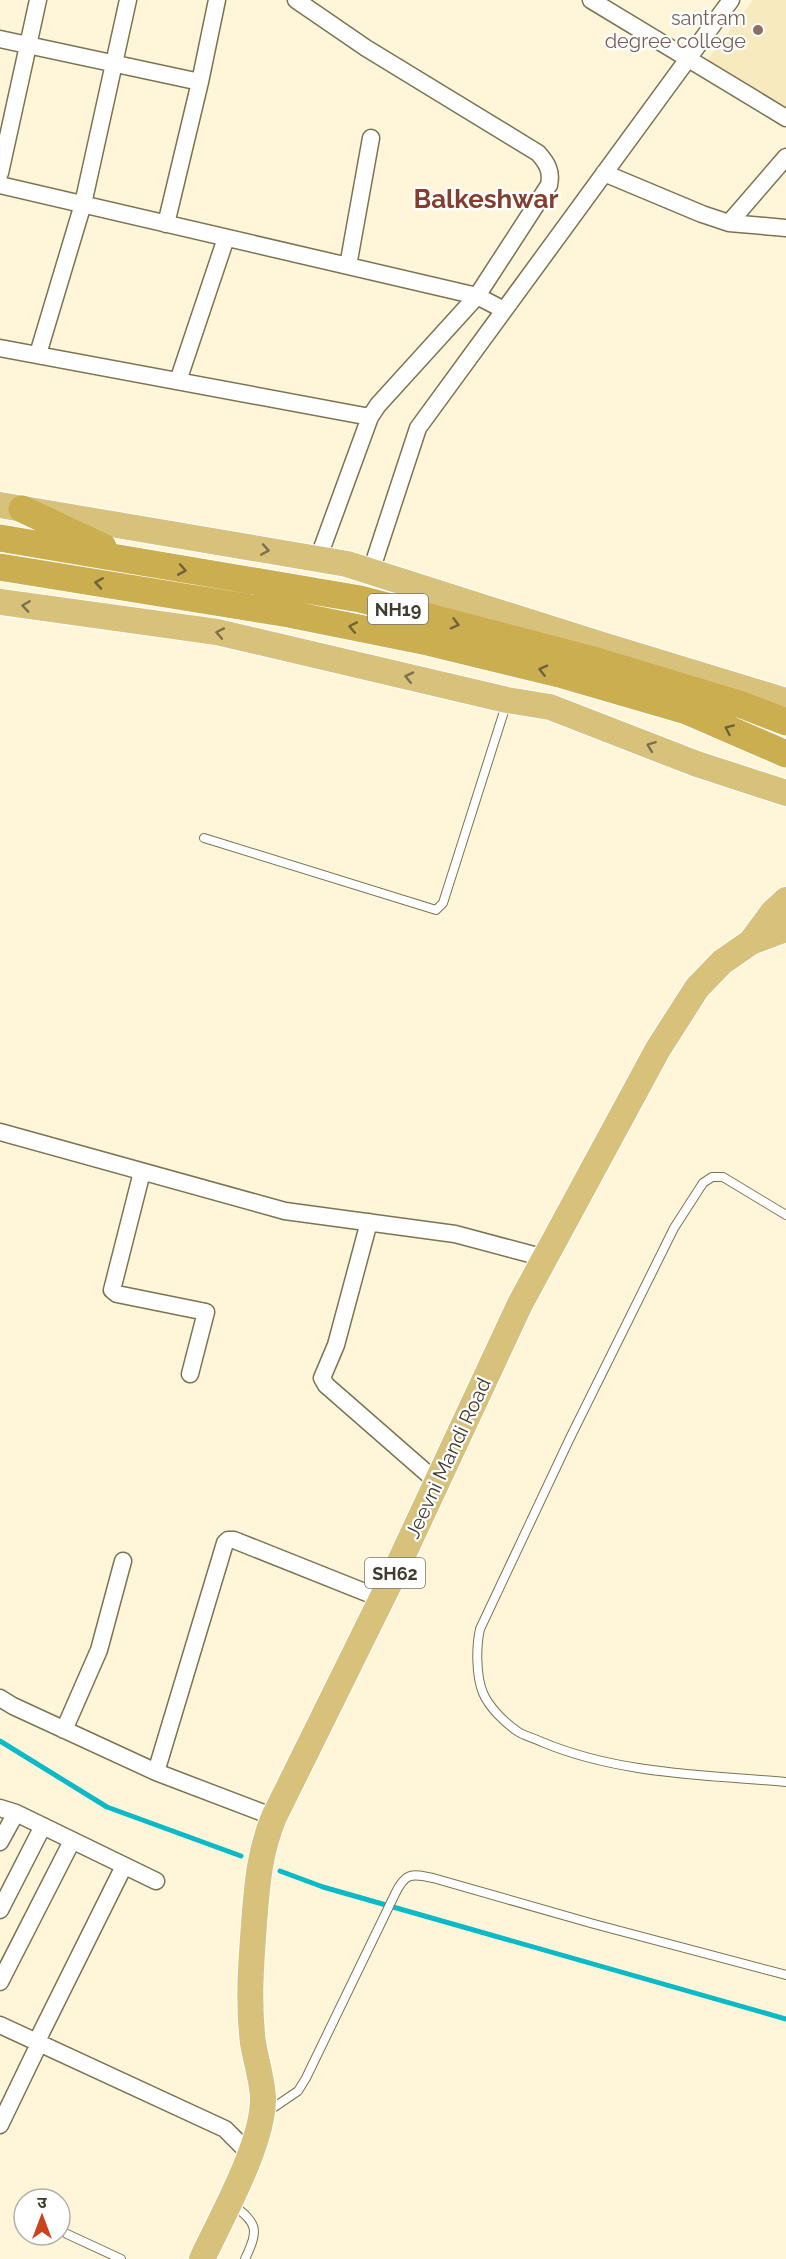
<svg xmlns="http://www.w3.org/2000/svg" width="786" height="2259" font-family="Raleway,'Noto Sans Devanagari',sans-serif">
<style>
.built{fill:#f7eabf}
.lines{fill:none;stroke-linecap:round;stroke-linejoin:round}
.stream{stroke:#0cb9c7;stroke-width:5}
.service-casing{stroke:#7c7353;stroke-width:10}
.minor-casing{stroke:#7c7353;stroke-width:19}
.primary-casing{stroke:#fff;stroke-width:28}
.trunk-casing{stroke:#fff;stroke-width:29}
.service{stroke:#fff;stroke-width:8}
.minor{stroke:#fff;stroke-width:16}
.primary{stroke:#d8c27b;stroke-width:26}
.trunk{stroke:#cbae4f;stroke-width:27}
.oneway{stroke:#7c714c}
.oneway2{stroke:#706339}
.education-dot{fill:#8d6e63;stroke:#fff;stroke-width:2}
.labels{text-anchor:middle;dominant-baseline:central;stroke-width:4.5;stroke-linejoin:round;paint-order:stroke}
.shield{fill:#fff;stroke:#79766c;stroke-width:1.5}
.shield-label{font-size:18px;font-weight:bold;fill:#3f3b2d}
.education-label{font-size:20px;fill:#785e54;stroke:#fff;text-anchor:end}
.street-label{font-size:20px;fill:#3f3b2d;stroke:#fff}
.district-label{font-size:26px;font-weight:bold;fill:#843e2d;stroke:#fff}
</style>
<rect width="100%" height="100%" fill="#fff6da"/>
<path class="built" d="M753,0H786V109L707,60Z"/>
<g class="lines">
<path class="stream" d="M0,1741L107,1807L241,1856
M280,1871L323,1887L786,2019"/>
<defs>
<path id="service" d="M204,838L436,910L443,903L507,702
M786,1215L723,1177H712L703,1183L674,1228L570,1438L480,1629C476,1647 476,1676 483,1693C489,1707 504,1722 517,1731C524,1736 534,1738 542,1742C618,1774 705,1775 786,1782
M267,2112L298,2091L306,2078L395,1894C405,1873 411,1873 433,1878L594,1924L786,1975
M232,2204C258,2224 259,2229 245,2259
M67,2234L121,2259"/>
<path id="minor" d="M296,0L366,48L538,153C547,163 552,171 549,185L477,296L378,405L370,417L318,559
M591,0L786,118
M0,39L200,82
M0,173L38,0
M604,173L702,214L729,223L786,228
M0,185L477,296L504,310
M729,223L786,157
M166,224L200,82L217,0
M348,266L371,138
M0,348L370,417
M38,354L83,204L128,0
M178,381L226,238
M371,571L418,428L731,0
M0,1132L285,1211L455,1234L545,1258
M142,1172L112,1290L117,1294L206,1312L190,1374
M369,1222L336,1345L322,1378L326,1385L437,1482
M0,1698L13,1706L156,1772
M64,1730L99,1650L123,1561
M0,1808L16,1813L156,1881
M274,1817L156,1772L225,1543L228,1540H234L382,1599
M0,1842L16,1813
M0,1910L43,1826
M0,1982L72,1841
M0,2025L225,2129L251,2155
M36,2043L124,1866
M0,2125L39,2044"/>
<path id="primary" d="M0,505L347,564L602,645L786,701
M0,602L217,632L507,700L550,707L697,764L786,793
M751,942L773,912L786,900
M202,2259C222,2216 264,2143 263,2097C262,2079 256,2061 253,2043C248,2003 251,1964 254,1924C257,1886 259,1853 274,1817L395,1572L520,1304L658,1049L697,988L722,962L751,942L786,929"/>
<path id="trunk" d="M22,509L103,547
M0,538L360,599L593,660L742,705L786,722
M0,567L289,614L423,641L563,675L687,711L786,754"/>
</defs>
<use href="#service" class="service-casing"/>
<use href="#minor" class="minor-casing"/>
<use href="#primary" class="primary-casing"/>
<use href="#trunk" class="trunk-casing"/>
<use href="#service" class="service"/>
<use href="#minor" class="minor"/>
<use href="#primary" class="primary"/>
<use href="#trunk" class="trunk"/>
</g>
<defs><path id="oneway-chevron" d="M-2-3.5L2.5 0L-2 3.5" fill="none" stroke-width="1.6" stroke-linecap="round" stroke-linejoin="round" transform="scale(1.5)"/></defs>
<g class="oneway">
<use href="#oneway-chevron" transform="translate(265 550) rotate(10)"/>
<use href="#oneway-chevron" transform="translate(26 606) rotate(-172)"/>
<use href="#oneway-chevron" transform="translate(220 633) rotate(-169)"/>
<use href="#oneway-chevron" transform="translate(409 677) rotate(-167)"/>
<use href="#oneway-chevron" transform="translate(651 746) rotate(-159)"/>
</g>
<g class="oneway2">
<use href="#oneway-chevron" transform="translate(182 570) rotate(10)"/>
<use href="#oneway-chevron" transform="translate(99 583) rotate(-171)"/>
<use href="#oneway-chevron" transform="translate(455 624) rotate(15)"/>
<use href="#oneway-chevron" transform="translate(353 627) rotate(-169)"/>
<use href="#oneway-chevron" transform="translate(543 670) rotate(-166)"/>
<use href="#oneway-chevron" transform="translate(729 729) rotate(-156)"/>
</g>
<circle class="education-dot" cx="758" cy="30" r="6"/>
<g class="labels">
<g class="shield">
<rect x="368" y="594" width="60" height="30" rx="4.5"/>
<rect x="365" y="1558" width="60" height="30" rx="4.5"/>
</g>
<g class="shield-label">
<text x="398" y="609">NH19</text>
<text x="395" y="1573">SH62</text>
</g>
<g class="education-label">
<text x="746" y="18">santram<tspan x="746" dy="23">degree college</tspan></text>
</g>
<g class="street-label">
<text transform="translate(448 1458) rotate(-65)">Jeevni Mandi Road</text>
</g>
<g class="district-label">
<text x="486" y="199">Balkeshwar</text>
</g>
</g>
<g transform="translate(42 2217)"><circle r="28" fill="#ffffff" stroke="#b2b1ab" stroke-width="1.5"/>
<path d="M0-4.5L10 22L0 15L-10 22Z" fill="#cb421f"/>
<text y="-9" font-size="16" font-weight="bold" text-anchor="middle" fill="#3f3b2d">उ</text>
</g>
</svg>
